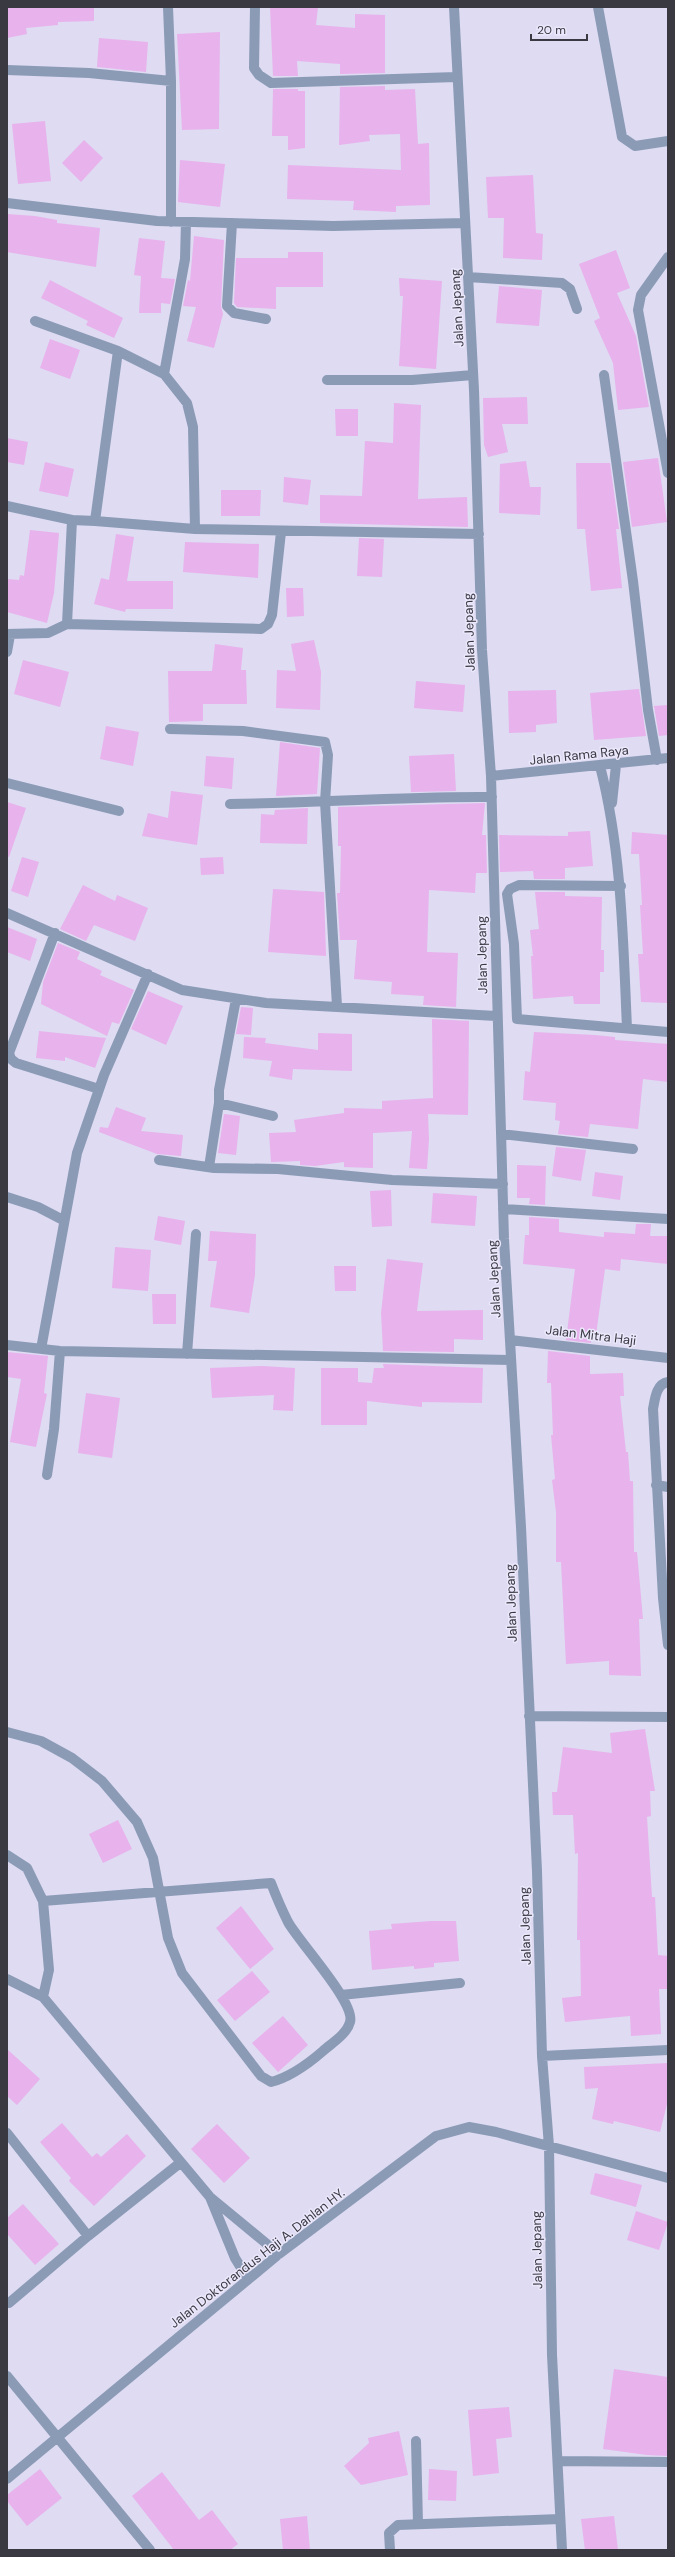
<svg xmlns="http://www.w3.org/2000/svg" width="675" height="2557" font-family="'DM Sans',sans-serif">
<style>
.building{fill:#e8b2ec}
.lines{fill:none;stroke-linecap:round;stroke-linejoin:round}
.minor{stroke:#8b9bb6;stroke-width:10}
.labels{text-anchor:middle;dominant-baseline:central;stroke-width:3;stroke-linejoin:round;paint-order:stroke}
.street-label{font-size:13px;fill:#3a3942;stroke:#ebe8fc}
</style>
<rect width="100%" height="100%" fill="#dedbf2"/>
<path class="building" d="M7,7H94V21L58,22V25L26,28L27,34L7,38Z
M270,7H318L316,25L355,28V14L385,15V73L340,74V64L297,61L298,76H273Z
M220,32L219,129L182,130L177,34Z
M99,38L148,42L146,72L97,67Z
M385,86V90L415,89L418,144L429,143L430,205L396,206V212L353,210L354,201L287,199L288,165L401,170L400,134L369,135L370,141L339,145L340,87Z
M273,89H298V91H305V148L288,150V136H272Z
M45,121L51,181L18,184L12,124Z
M84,140L103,158L81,182L62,163Z
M180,160L225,164L220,207L178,202Z
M533,175L536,233L543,234L542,260L503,258L504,218H488L486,177Z
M7,214L35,216L57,220V223L100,228L96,267L7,252Z
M194,236L224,240L221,306L223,314L214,348L187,341L196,307L183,306L188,280L190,281Z
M139,238L165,241L161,278L175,279L170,304L161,303V313H139L141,276L134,275Z
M616,250L630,288L617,293L636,336L649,407L618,410L613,363L594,321L600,318L579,264Z
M288,252H323V287H276V309L237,307L234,303L236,258H288Z
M399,278L442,281L436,369L399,366L403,296H400Z
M50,280L123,318L114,338L86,325L88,321L41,298Z
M499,286L542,290L539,326L496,323Z
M50,339L80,350L70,379L40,368Z
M527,397L528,424H502L508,452L488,457L484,445L483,398Z
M394,403L421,405L418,499L467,497L468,527L320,523V495L362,496L365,441L393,443Z
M335,409H358V436H336Z
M7,438L28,442L24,465L7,462Z
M658,458L667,522L632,527L623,462Z
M526,461L530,487H541L540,515L499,513L500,464Z
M45,462L74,469L68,497L39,491Z
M576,463H610L619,529H616L622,588L591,591L585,529H577Z
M284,477L311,480L308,505L283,502Z
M221,490H261L260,516H221Z
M30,530L59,533L54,593L47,623L7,612V579L19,580L20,575L24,576Z
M116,534L134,537L127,581H173V609H126L125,612L94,604L101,578L109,580Z
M359,538L384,539L382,577L357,576Z
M185,542L259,544L258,578L183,572Z
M286,588H303L304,616L287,617Z
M314,640L321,672L320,710L276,708L277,670L296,671L291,644Z
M215,644L243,648L241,670H246L247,704H203V721L169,722L168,671H212Z
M23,660L69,672L60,707L14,694Z
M416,681L465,685L463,712L414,708Z
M639,689L646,736L594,740L590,693Z
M556,690L557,723L536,725V732L509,733L508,691Z
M668,705V735L659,736L654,706Z
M106,726L139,732L133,766L100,759Z
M280,742L320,748L317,794L276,796Z
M454,754L456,791L411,792L409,756Z
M206,756L234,758L232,789L204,786Z
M171,791L203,795L197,845L142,836L148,813L168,818Z
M7,802L26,808L9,857L7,856Z
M485,803L482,835H486L487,873H476L475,893L429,890L427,952L458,953L456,1007L423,1005L424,996L391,994L392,982L354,979L357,940H340L337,893H340L341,846H338V807Z
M308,808L307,844L260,843L261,814L274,815L275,810Z
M590,831L593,866L565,868V879H534L533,871L500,872L499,835L568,836V832Z
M632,832L668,835V1003L641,1002L638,954H643L640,905H642L639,854H631Z
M22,857L39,862L28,897L11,891Z
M223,857L224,874L201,875L200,858Z
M83,885L115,901L117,895L148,908L135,941L94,925L86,941L60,929Z
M273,889L324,892L326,956L268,952Z
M535,892H565V896L602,897L601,950H604V972H600V1004H574L573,996L533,999L531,956H533L530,930L539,929Z
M7,927L37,939L30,961L7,952Z
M58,943L80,952L77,959L102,971L100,975L134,990L119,1024L112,1022L107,1036L41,1004L43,982Z
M148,991L183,1006L166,1045L131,1029Z
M241,1007L253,1008L251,1035L236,1034Z
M432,1019L469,1021L468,1115L428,1114L429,1139L427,1169L409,1168L412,1131L373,1133V1168L344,1167V1162L315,1166L300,1165V1161L271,1162L269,1133L296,1132L294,1120L344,1113V1108L382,1109V1101L433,1098Z
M39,1031L106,1038L95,1068L65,1057V1061L36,1058Z
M534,1032L595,1035L615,1037V1040L668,1044V1082L643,1079L638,1129L590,1124L588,1137L558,1134L560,1121L555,1120L556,1103L523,1100L525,1071L530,1072Z
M318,1033L352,1034V1071L293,1069L292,1080L269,1076L272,1061L243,1058L244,1037L266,1038L265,1043L318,1050Z
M116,1107L146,1118L141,1131L183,1135L181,1156L157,1154L99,1132L100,1127L108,1128Z
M224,1114L240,1116L236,1155L218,1153Z
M556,1147L586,1150L581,1181L552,1176Z
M517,1165L546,1166L545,1205L529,1204L530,1198H517Z
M595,1172L623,1176L620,1200L592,1196Z
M391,1190L392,1226L372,1227L370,1191Z
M433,1193L477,1196L475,1226L431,1223Z
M158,1216L185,1221L181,1245L154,1240Z
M529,1217L559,1219V1232L604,1237V1232L635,1234L636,1224H651L650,1236H668V1264L621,1259L620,1271L605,1269L596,1335L591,1334V1343L566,1340L575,1269L523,1264L525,1235H529Z
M210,1231L256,1234L255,1275L249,1313L210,1307L217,1261H208Z
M115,1247L151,1250L148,1291L112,1288Z
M387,1259L423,1263L417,1311L483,1310V1340L454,1339V1352L383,1351L381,1313Z
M334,1266H356V1291H335Z
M152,1294H176V1324H153Z
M548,1351L590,1356V1374L623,1373L624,1396H620L626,1452H628L630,1481H633L634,1552H637L643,1619H639L641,1676L609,1675V1661L566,1664L561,1562H556V1512L552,1480L555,1479L551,1435H553L551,1383H547Z
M7,1352L48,1356L44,1393L47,1394L36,1447L10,1442L21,1379L7,1377Z
M383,1364L483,1368L482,1403L422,1402V1407L367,1401V1425H321V1368H358V1382L372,1383L374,1368H384Z
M263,1366L295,1368L293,1411L273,1410L274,1395L212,1398L210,1368Z
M86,1393L120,1398L112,1458L78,1453Z
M645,1729L655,1791H650L651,1816L647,1817L652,1897H655L658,1955L668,1956V1989H659L661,2034L631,2036L630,2016L565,2022L562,1998L581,1996L580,1940H577L578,1853L575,1854L573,1815H553L552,1792H557L563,1747L612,1753L610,1733Z
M118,1820L132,1849L103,1863L89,1834Z
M241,1906L274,1949L250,1969L216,1928Z
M431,1921H456L459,1961L434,1963V1967L414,1969V1966L372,1970L369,1931L392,1929L391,1924Z
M252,1971L270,1992L235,2021L217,2000Z
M283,2016L308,2045L278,2072L252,2043Z
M7,2049L40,2079L17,2105L7,2096Z
M668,2063V2100L660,2132L614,2121L613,2124L592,2119L598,2088L585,2089L584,2067Z
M62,2123L92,2157L97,2153L101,2157L127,2134L146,2156L94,2206L69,2181L71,2178L40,2142Z
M217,2124L250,2158L224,2183L191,2149Z
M595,2173L642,2185L636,2207L590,2194Z
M23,2204L59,2244L35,2265L7,2234V2218Z
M636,2211L668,2222L659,2250L627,2240Z
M614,2369L668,2377V2456L647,2455L603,2449Z
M509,2407L512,2437L496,2439L499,2473L473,2476L468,2410Z
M399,2431L408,2475L361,2485L344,2466L369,2443L368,2438Z
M40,2469L62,2498L27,2526L7,2501V2495Z
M429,2469L457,2471L456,2501L428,2500Z
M162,2472L199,2520L212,2510L238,2544L230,2550H174L132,2496Z
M307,2516L310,2550H283L280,2519Z
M614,2516L618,2550H585L581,2519Z"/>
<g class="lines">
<path class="minor" d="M168,7L171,81V222
M255,7L254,68L259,75L271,83L456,77
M454,7L474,390L482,650L491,776L504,1239L521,1527L537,1871L542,2056L549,2146L552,2355L562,2550
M598,7L622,137L635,146L668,141
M7,70L89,73L171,81
M7,203L157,221L333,226L465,223
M186,222L185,259L164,374L187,403L193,427L195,529L479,534
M232,223L227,306L234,313L266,319
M668,257L641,295L638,310L668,473
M468,277L562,283L570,289L577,309
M35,321L118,351L95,521L195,529
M118,351L164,374
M604,375L633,581L648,710L657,760
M327,380H412L473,375
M7,506L72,520
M67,624L72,520L95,521
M7,634L48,633L67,624L261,629L268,624L272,615L281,532
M7,652L10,635
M170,729L243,731L325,742L328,755L325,802L337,1006
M600,766C622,852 623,940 627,1028
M491,776L668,758
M7,783L119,811
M612,803L616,765
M230,804C318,803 405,796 492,797
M621,886L519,885L510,889L507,894L514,944L517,1019L668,1032
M7,913L182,990L266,1003L496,1016
M55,933L9,1053L11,1059L16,1063L99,1089
M236,999L219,1090V1103L273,1116
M501,1134L633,1149
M159,1160L214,1168L278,1169L392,1180L503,1184
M209,1167L219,1103
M7,1197L38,1207L63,1220
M503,1209L668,1219
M510,1340L668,1358
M7,1345L60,1351L511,1360
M41,1349L77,1153L104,1075L148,974
M187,1354L196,1234
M668,1382C656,1384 655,1399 653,1409L663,1598L668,1645
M47,1475L54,1429L60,1351
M656,1485L668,1487
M529,1716L668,1717
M7,1732L41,1741L72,1758L102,1781L137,1822L153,1858L168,1938L182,1973L261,2076L271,2082C291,2077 308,2064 323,2051C332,2043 347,2034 350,2022C356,2003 299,1942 288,1922C282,1910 276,1896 271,1883L43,1901
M7,1855L27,1868L43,1901L49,1970L43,1997
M7,1979L43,1997L210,2197L279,2254
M341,1995L460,1983
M542,2056L668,2050
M7,2133L88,2236
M210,2197L235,2258L248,2279
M9,2303L88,2236L180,2163
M7,2376L150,2550
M416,2441L418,2524
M558,2461L668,2462
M7,2479L279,2254L436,2136L469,2127L496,2132L668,2178
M390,2550L389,2533L398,2525L560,2519"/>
</g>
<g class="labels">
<g class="street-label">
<text transform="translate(457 308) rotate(-93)">Jalan Jepang</text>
<text transform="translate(469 632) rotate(-92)">Jalan Jepang</text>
<text transform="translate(579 755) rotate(-6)">Jalan Rama Raya</text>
<text transform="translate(482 955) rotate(-91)">Jalan Jepang</text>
<text transform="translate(494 1279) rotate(-93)">Jalan Jepang</text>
<text transform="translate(591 1335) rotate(7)">Jalan Mitra Haji</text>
<text transform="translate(511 1603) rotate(-92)">Jalan Jepang</text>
<text transform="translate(525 1926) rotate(-92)">Jalan Jepang</text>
<text transform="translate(537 2250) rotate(-91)">Jalan Jepang</text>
<text transform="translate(257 2258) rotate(-38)">Jalan Doktorandus Haji A. Dahlan HY.</text>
</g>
</g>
<rect width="675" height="2557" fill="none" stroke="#3a3942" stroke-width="16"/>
<path d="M531 34v6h56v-6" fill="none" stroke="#3a3942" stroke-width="2"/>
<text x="537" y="34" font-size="12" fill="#3a3942" stroke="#ebe8fc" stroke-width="3" paint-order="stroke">20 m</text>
</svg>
